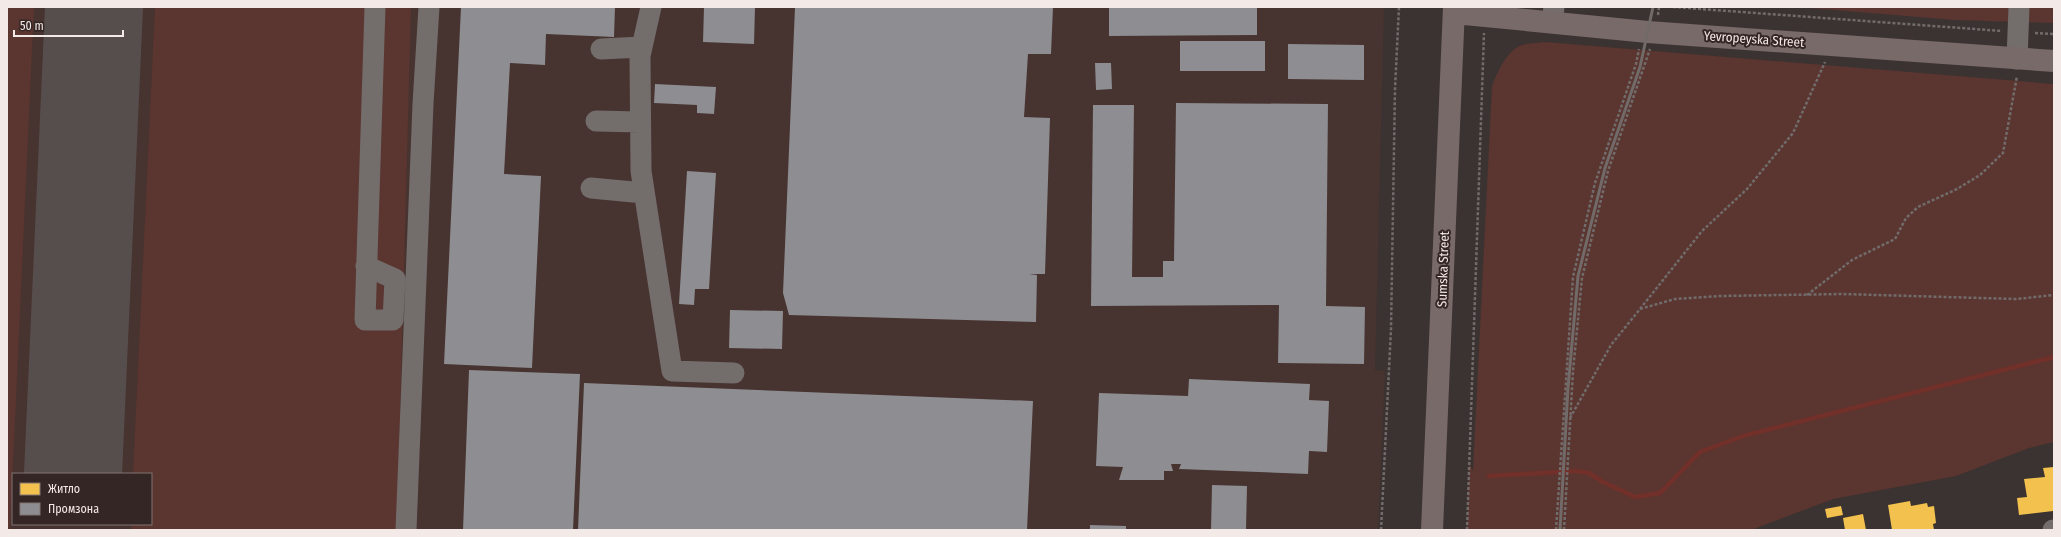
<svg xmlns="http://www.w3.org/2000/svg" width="2061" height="537" font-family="'Fira Sans Condensed',sans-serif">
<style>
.built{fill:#47332f;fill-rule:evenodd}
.green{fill:#5b352f}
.homes{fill:#f2c14e}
.industry{fill:#8d8d92}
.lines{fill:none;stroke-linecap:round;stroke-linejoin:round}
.stream{stroke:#72302a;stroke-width:4.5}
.runway{stroke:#564e4c;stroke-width:98}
.path{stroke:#716c6b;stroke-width:2.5;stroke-dasharray:3 2;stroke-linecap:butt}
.minor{stroke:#736d6c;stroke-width:21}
.major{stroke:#786a68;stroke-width:22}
.rail{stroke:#716a68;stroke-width:3}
.labels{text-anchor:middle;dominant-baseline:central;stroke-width:4;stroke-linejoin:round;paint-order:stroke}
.street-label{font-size:13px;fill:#f3e9e7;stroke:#342624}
</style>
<rect width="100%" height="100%" fill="#3b3331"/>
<path class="built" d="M7,7H341L386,530H7ZM13,474H151V524H13Z
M342,7H1384L1375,370L1385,371L1378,530H387Z"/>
<path class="green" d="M7,7H34L10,530H7Z
M155,7H411L397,530H131V524H151V474H133Z
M1797,7H2054V23L1955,20Z
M1545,42L2054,84V442L2029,448L1956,476L1833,499L1751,530H1467L1469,463L1473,471L1492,86C1497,73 1507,50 1522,45C1529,43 1537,43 1545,42Z"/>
<path class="homes" d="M2054,467L2053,511L2019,515L2017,498L2027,497L2024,479L2045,477L2043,468Z
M1910,501L1911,506L1927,503L1928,507L1934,506L1936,523L1933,524L1934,530H1892L1888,505Z
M1841,506L1843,515L1827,518L1825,509Z
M1863,514L1866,530H1845L1843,518Z"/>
<path class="industry" d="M461,7H615L614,37L546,34L545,65L510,63L504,174L541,176L532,368L444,364Z
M704,7H755L754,44L703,42Z
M795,7H1053L1051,54H1028L1024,117L1050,118L1045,274H1029L1037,275L1036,322L789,315L783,293Z
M1109,7H1257V35L1109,36Z
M1180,41H1265V71H1180Z
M1288,44L1364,45V80L1288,79Z
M1095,63H1111L1112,89L1096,90Z
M655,84L716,87L714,114L697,113V105L654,103Z
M1176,103L1328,104L1326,306L1365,307L1364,364L1278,363L1279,305L1091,306L1093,105H1134L1132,277H1163V261H1174Z
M687,171L716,173L709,289H695L694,305L679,304Z
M730,310L783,311L782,349L729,348Z
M469,370L580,374L573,530H463Z
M1189,379L1310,384L1309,400L1329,401L1327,452L1309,451L1308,474L1179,469L1181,464H1171L1173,471H1164V480H1119L1123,467L1096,466L1099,393L1188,396Z
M584,383L1033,401L1027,530H578Z
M1212,485L1247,486L1246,530H1211Z
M1090,525L1126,526V530H1090Z"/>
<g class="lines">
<path class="stream" d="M1489,476L1576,471L1589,473L1603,482L1635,497L1660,493L1700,452L1743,436L2054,357"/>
<path class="runway" d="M73,474L94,7"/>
<path class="path" d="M1673,7L2002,31
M1658,15L1659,7
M2035,33L2054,34
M1807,295L1852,260L1895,239L1906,218L1918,207L1957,189L1980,175L2003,153L2017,76
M1640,309L1702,231L1747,189L1793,133L1825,62
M1570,418L1611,345L1640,309L1675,299L1720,296L1842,294L2016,299L2054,295
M1381,530L1391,329L1395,89L1399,7
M1467,530L1484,33
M1556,530L1573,277L1595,183L1636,64L1639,49
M1564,530L1573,371L1582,278L1608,171L1650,49"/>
<path class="minor" d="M651,7L640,56L641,171L672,371L734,373
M1552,22L1554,7
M601,49L642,47
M2017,59L2019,7
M596,121L640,122
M591,188L644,193
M366,266L395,279L393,320H365L375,7
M406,530L423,104L429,7
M2053,530H2054"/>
<path class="major" d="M1454,13L1648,32L2054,61
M1432,530L1454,7"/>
<path class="rail" d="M1560,530L1568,388L1578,276L1605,168L1640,67L1653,7"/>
</g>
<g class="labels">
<g class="street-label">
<text transform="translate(1754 39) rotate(4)">Yevropeyska Street</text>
<text transform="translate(1443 269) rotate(-88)">Sumska Street</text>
</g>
</g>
<rect width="2061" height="537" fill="none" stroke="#f3e9e7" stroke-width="16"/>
<rect x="12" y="473" width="140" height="52" fill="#342624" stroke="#807472"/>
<rect x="20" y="483" width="20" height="12" fill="#f2c14e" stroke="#807472"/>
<text x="48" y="493" font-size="12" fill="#f3e9e7">Житло</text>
<rect x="20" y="503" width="20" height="12" fill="#8d8d92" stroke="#807472"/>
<text x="48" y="513" font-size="12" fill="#f3e9e7">Промзона</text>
<path d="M14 30v6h109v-6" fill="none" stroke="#f3e9e7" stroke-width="2"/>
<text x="20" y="30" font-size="12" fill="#f3e9e7" stroke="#342624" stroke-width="3" paint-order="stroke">50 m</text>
</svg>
